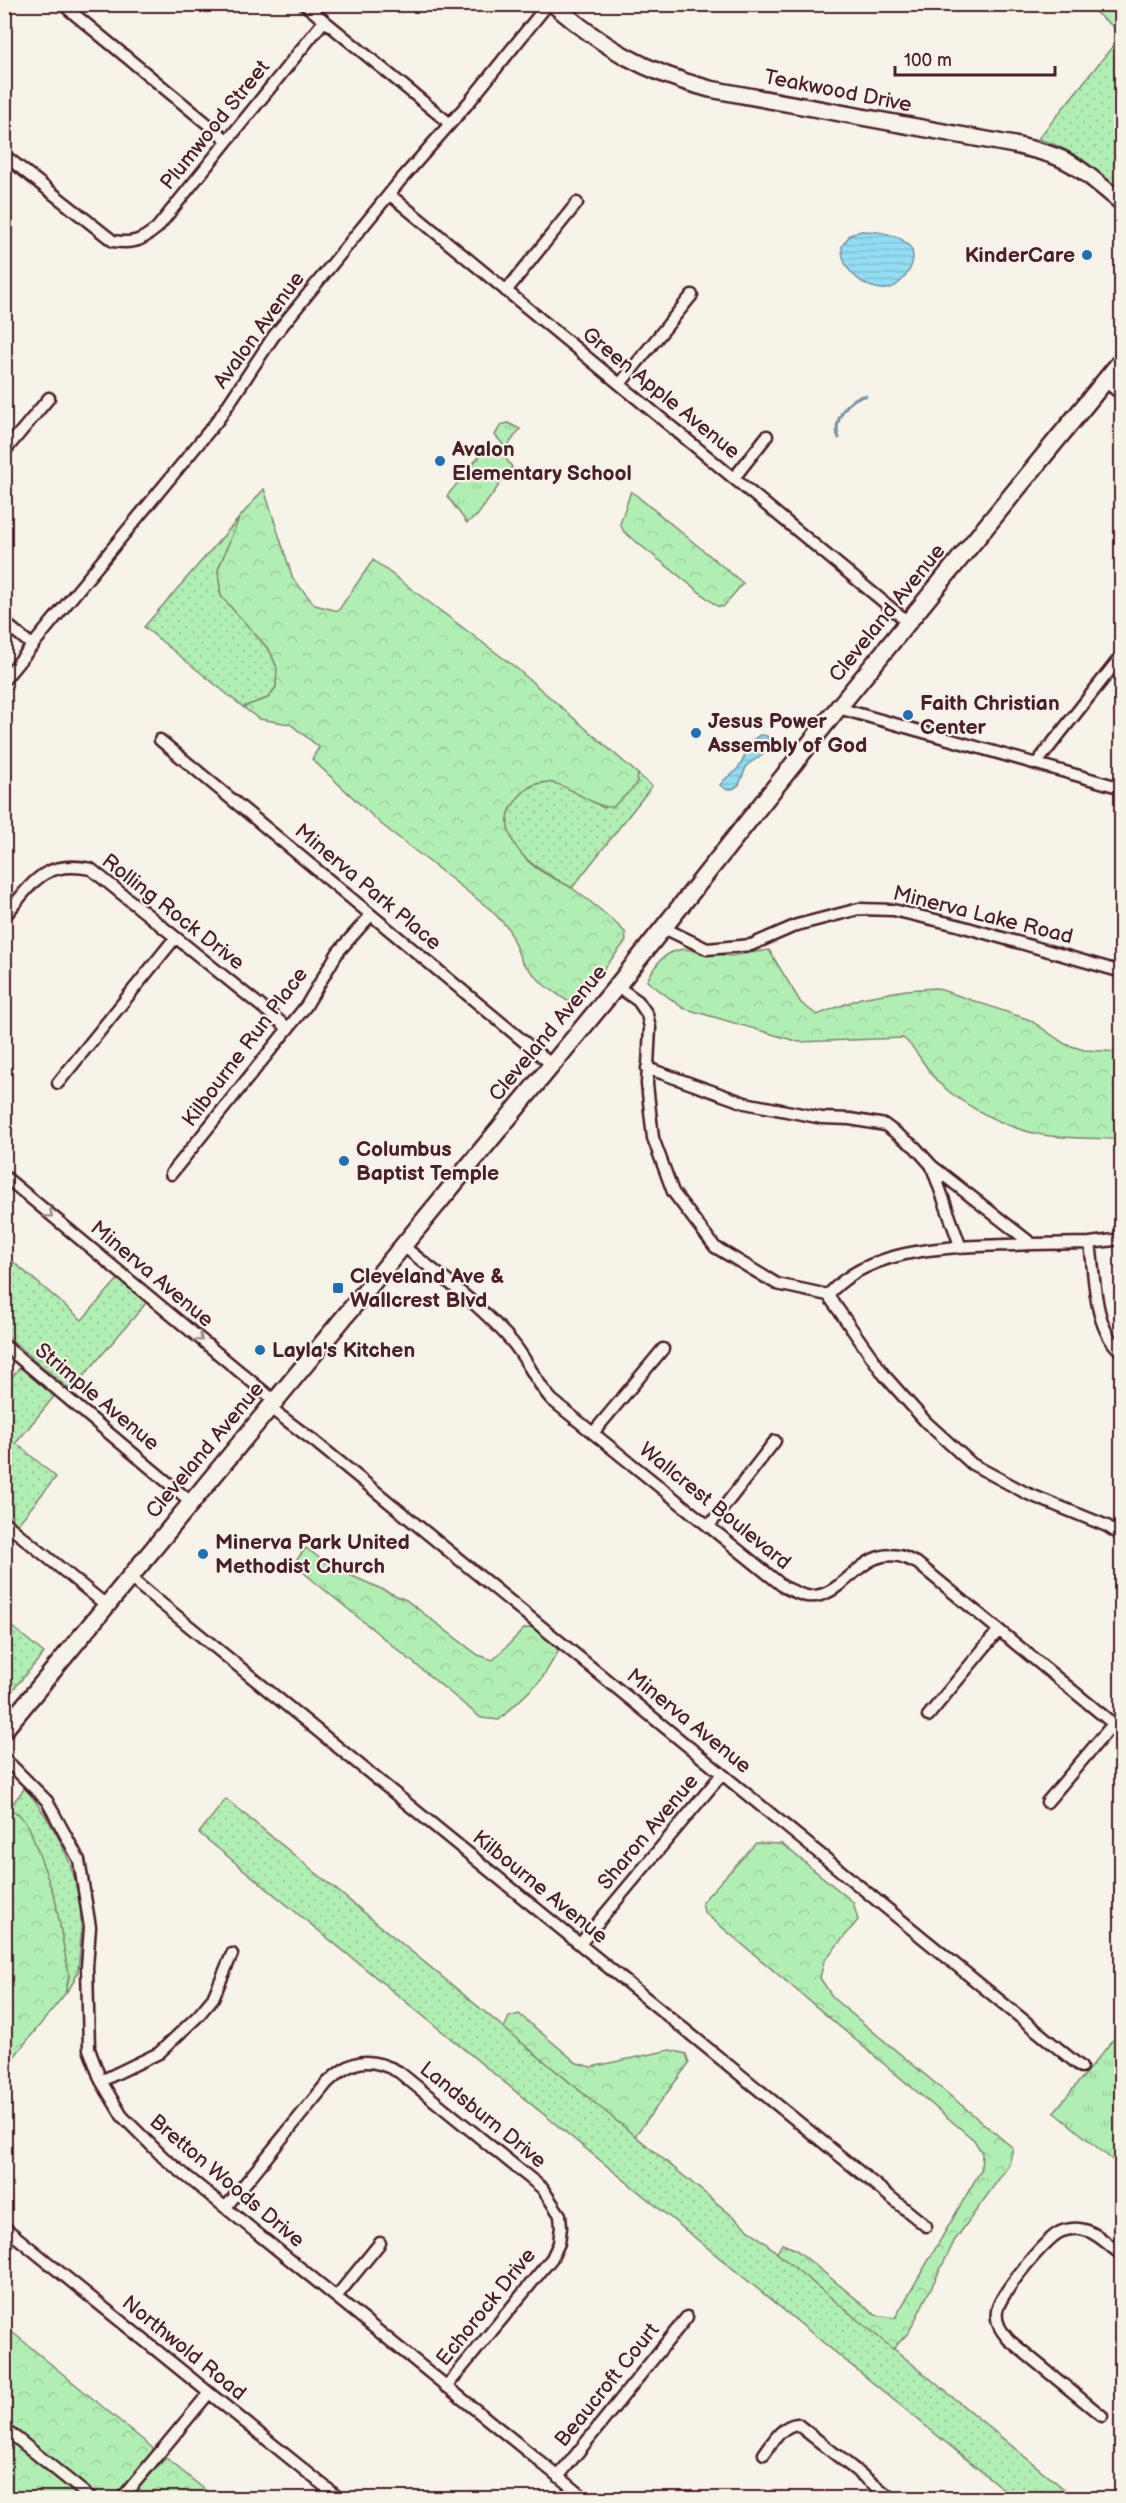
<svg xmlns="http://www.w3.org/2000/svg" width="1126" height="2503" font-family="'Balsamiq Sans',sans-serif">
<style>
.grass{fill:url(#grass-dots);stroke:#7e8670;stroke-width:1.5}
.forest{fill:url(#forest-crowns);stroke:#7e8670;stroke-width:1.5}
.park{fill:url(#park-tufts);stroke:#7e8670;stroke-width:1.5}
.water{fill:url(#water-rules);stroke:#7591a3;stroke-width:1.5}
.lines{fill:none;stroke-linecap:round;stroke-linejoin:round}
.stream{stroke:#7591a3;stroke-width:3}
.street-casing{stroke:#4a1f2b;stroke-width:15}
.secondary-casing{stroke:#4a1f2b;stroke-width:20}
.primary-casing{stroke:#4a1f2b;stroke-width:21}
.street{stroke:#f7f3e8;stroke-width:10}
.secondary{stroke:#f7f3e8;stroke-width:15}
.primary{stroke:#f7f3e8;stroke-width:16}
.oneway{stroke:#a0898a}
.poi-dot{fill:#1f6fb2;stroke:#f7f3e8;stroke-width:2}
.labels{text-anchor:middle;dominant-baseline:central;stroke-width:4.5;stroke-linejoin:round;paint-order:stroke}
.street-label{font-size:21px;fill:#4a1f2b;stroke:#f7f3e8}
.poi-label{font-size:21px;font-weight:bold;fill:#4a1f2b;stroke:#f7f3e8;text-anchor:start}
</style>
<defs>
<pattern id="grass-dots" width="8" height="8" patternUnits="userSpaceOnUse" patternTransform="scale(1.5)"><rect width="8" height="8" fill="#b1eeb4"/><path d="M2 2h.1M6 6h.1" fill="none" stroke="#9acc9b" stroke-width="1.8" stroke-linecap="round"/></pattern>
<pattern id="forest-crowns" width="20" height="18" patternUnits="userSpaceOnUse" patternTransform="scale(1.5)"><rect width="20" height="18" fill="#b1eeb4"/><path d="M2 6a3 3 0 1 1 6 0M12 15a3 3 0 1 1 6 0" fill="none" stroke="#9acc9b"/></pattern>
<pattern id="park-tufts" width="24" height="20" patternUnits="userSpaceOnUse" patternTransform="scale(1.5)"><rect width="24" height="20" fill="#b1eeb4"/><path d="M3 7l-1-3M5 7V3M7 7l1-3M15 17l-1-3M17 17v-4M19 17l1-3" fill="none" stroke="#9acc9b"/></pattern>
<pattern id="water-rules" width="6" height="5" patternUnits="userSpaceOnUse" patternTransform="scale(1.5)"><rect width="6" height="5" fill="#92ddf3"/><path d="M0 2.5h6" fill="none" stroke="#7fbdd0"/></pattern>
</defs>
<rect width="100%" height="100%" fill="#f7f3e8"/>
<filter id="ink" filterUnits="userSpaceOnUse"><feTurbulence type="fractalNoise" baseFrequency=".0167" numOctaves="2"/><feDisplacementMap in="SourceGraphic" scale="12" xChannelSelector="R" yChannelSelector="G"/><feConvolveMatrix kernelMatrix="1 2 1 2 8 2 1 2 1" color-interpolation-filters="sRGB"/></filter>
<g filter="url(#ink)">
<path class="grass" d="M1121,36V191C1095,169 1071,147 1038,139Z
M239,518L218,570L221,596L270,651L277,668L276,687L268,698L243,707L144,627Z
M638,774L652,786L572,888C551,876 518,860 509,836C499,808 530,774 559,784C574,790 589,800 604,808L636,785Z
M4,1254L82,1320L119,1278L147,1302L71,1391L5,1334Z
M21,1366L56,1394L16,1443L56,1477L18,1524L5,1513V1386Z
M5,1621L44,1653L5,1699Z
M25,1788C63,1835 87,1886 80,1948C78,1971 80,1975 65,1994L69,1976L19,1814L8,1809Z
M226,1799L1075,2498H1014L199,1833Z"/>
<path class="forest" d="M264,489L293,579L315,605L338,611L373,560L515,667L638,774L636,785L613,807C586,808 563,774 536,784C526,787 518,797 513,805C498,827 518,854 536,868C547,876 560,881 572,888C590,901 609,916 625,932L626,941L579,1000L572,1004L544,985L522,962L508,928L491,910L381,824L312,759L319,747L290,724L259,719L243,707L268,698L276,687L277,668L270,651L221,596L218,570L239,518Z
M631,491L743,583L723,607L717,606L624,532L620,524Z
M684,949L730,956L769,950L801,1003L817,1015L861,998L906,990L936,988L1030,1020L1065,1044L1084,1050L1121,1052V1139C1096,1138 1068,1139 1043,1135C1008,1129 967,1108 940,1084C926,1071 918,1049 903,1038L799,1042L683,1008L647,981C655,964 665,951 684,949Z
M306,1548L332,1567L406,1600L478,1655L493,1660L524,1629L533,1627L553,1638L558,1652L541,1680L499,1720L481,1718L293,1564Z
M8,1809L19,1814L29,1827L55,1898L69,1976L65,1994L5,2068L4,1810Z
M756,1843L782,1844L853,1902L858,1920L824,1961L820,1978L834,1999L1013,2148L1009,2165L955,2240L909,2332L893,2349L777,2253L782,2244L795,2249L876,2315L895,2318L981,2170L982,2153L974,2140L704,1912L702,1902Z
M519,2014L577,2063L591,2067L670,2050L686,2054L689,2063L635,2136L504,2028L509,2017Z
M6,2327L155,2450L115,2498H100L95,2496L5,2421L4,2345L8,2340Z
M5,2430L88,2498H5Z
M166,2458L215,2498H129Z"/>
<path class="park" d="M1086,5H1121V33Z
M508,423L520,429L506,448L495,435L501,425Z
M489,444L502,453L512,467L477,516L467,523L447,496Z
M1121,2030V2167L1054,2112Z"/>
<path class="water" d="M861,231C876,231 898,233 909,246C921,259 903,287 887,289C877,290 864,285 857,278C846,269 842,260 842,246L850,235Z
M760,735C766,735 769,736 771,742L762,755L747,765L739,785L733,789H726L720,785C725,777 733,775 738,768C750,753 741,746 760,735Z"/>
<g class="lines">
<path class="stream" d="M839,438C831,422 849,395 866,396"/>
<defs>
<path id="street" d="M62,4L227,140
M304,4L449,123
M4,155L113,241C133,244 141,241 157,228L324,21
M389,194L908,622
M506,291L577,203
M1105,381L1122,395
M620,384L692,295
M4,452L49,398
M734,478L767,436
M4,622L33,646
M4,680L218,420L273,337L399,182L470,101L548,4
M838,708L1122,788
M160,740L551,1064
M1036,764L1122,655
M4,917C32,884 43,859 91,869L288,1028
M664,928L707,949L751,945L797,925L859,909L893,910L957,925L1122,972
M617,986L638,1001L647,1014L650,1028L647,1084L653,1138L673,1192L715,1247L777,1284L828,1295L885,1376L926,1422L972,1464L1026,1493L1107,1526L1122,1536
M647,1068L745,1103L822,1118L850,1119L885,1125L915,1147L932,1166L1032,1244L1090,1243L1122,1239
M58,1083L175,938
M932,1167L961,1248
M171,1174L306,1006L338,952L371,915
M4,1176L275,1401
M1090,1243C1095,1276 1093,1330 1122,1352
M402,1245C440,1276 482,1306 513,1343C528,1361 536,1383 552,1400L784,1587C791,1590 800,1595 807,1596C844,1600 859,1548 899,1556C905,1557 911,1561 917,1563L1122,1731
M828,1295C875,1241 967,1248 1032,1244
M4,1345L191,1502
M270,1408L314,1441L1081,2067
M593,1433L663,1349
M4,1522L106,1605
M709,1526L775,1441
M130,1578L926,2226
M928,1716L998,1631
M4,1758L47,1801L79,1860L90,1927L87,1967L89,2049L101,2081L122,2116L164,2158L585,2498
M1047,1802L1113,1724
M580,1944L722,1774
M101,2081L159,2053L198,2016L213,1998L232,1954
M226,2207L327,2083C352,2059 368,2056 399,2072L542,2188L560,2215L561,2227L559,2243L552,2258L446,2387
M4,2227L339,2498
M336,2297L380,2243
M1102,2416L1009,2340C1002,2332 995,2323 997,2311C999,2295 1045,2239 1060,2232C1064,2230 1074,2228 1079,2229C1095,2230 1109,2246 1122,2255
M4,2428L91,2498
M764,2454C773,2442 781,2426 797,2424L891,2498
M558,2477L687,2317
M122,2498L209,2393"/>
<path id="secondary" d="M553,4C604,48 645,72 710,89L1014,145C1031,149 1048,152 1064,160C1085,170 1103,188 1122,203"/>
<path id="primary" d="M4,1730L617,986L838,708L1122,360"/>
</defs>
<use href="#street" class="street-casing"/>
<use href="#secondary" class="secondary-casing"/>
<use href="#primary" class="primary-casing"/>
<use href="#street" class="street"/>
<use href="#secondary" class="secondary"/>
<use href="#primary" class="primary"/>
</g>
<defs><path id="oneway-chevron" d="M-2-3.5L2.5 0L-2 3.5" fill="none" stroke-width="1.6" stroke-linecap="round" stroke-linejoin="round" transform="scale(1.5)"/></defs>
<g class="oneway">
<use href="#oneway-chevron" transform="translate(49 1214) rotate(40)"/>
<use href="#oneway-chevron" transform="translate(199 1338) rotate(40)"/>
</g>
</g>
<g class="poi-dot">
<circle cx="1087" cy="255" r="6"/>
<circle cx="440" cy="461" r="6"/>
<circle cx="908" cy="715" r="6"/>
<circle cx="696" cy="733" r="6"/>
<circle cx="344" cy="1161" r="6"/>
<rect x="332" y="1282" width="12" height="12" rx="3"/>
<circle cx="260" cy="1350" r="6"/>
<circle cx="203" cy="1554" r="6"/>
</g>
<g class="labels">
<g class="street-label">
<text transform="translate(838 91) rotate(11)">Teakwood Drive</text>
<text transform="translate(215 125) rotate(-51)">Plumwood Street</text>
<text transform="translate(259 330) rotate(-54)">Avalon Avenue</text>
<text transform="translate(661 393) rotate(39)">Green Apple Avenue</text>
<text transform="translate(887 613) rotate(-51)">Cleveland Avenue</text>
<text transform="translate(368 887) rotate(40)">Minerva Park Place</text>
<text transform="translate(173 912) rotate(38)">Rolling Rock Drive</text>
<text transform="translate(983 915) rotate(14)">Minerva Lake Road</text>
<text transform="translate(548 1033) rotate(-50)">Cleveland Avenue</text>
<text transform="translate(245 1047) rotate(-53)">Kilbourne Run Place</text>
<text transform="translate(152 1274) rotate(40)">Minerva Avenue</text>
<text transform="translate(97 1397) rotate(40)">Strimple Avenue</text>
<text transform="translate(205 1450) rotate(-50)">Cleveland Avenue</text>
<text transform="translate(715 1506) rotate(39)">Wallcrest Boulevard</text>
<text transform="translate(689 1721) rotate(39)">Minerva Avenue</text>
<text transform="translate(648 1832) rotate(-50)">Sharon Avenue</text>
<text transform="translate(540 1887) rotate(39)">Kilbourne Avenue</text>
<text transform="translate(483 2115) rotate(39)">Landsburn Drive</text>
<text transform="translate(227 2181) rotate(40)">Bretton Woods Drive</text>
<text transform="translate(486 2307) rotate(-51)">Echorock Drive</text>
<text transform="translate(184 2348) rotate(39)">Northwold Road</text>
<text transform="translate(607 2385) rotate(-51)">Beaucroft Court</text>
</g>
<g class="poi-label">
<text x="1075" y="255" text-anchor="end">KinderCare</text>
<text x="452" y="449">Avalon<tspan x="452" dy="24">Elementary School</tspan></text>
<text x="920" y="703">Faith Christian<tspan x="920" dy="24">Center</tspan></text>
<text x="708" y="721">Jesus Power<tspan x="708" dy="24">Assembly of God</tspan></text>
<text x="356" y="1149">Columbus<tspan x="356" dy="24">Baptist Temple</tspan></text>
<text x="350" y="1276">Cleveland Ave &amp;<tspan x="350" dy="24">Wallcrest Blvd</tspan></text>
<text x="272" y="1350">Layla's Kitchen</text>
<text x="215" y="1542">Minerva Park United<tspan x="215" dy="24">Methodist Church</tspan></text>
</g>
</g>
<rect width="1126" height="2503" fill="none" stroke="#f7f3e8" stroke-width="24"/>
<rect x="12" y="12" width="1102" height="2479" fill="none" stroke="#4a1f2b" stroke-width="2" filter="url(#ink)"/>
<path d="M895 66v9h160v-9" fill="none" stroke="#4a1f2b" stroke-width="3"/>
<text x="904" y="66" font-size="18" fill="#4a1f2b" stroke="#f7f3e8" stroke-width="4.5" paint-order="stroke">100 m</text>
</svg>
